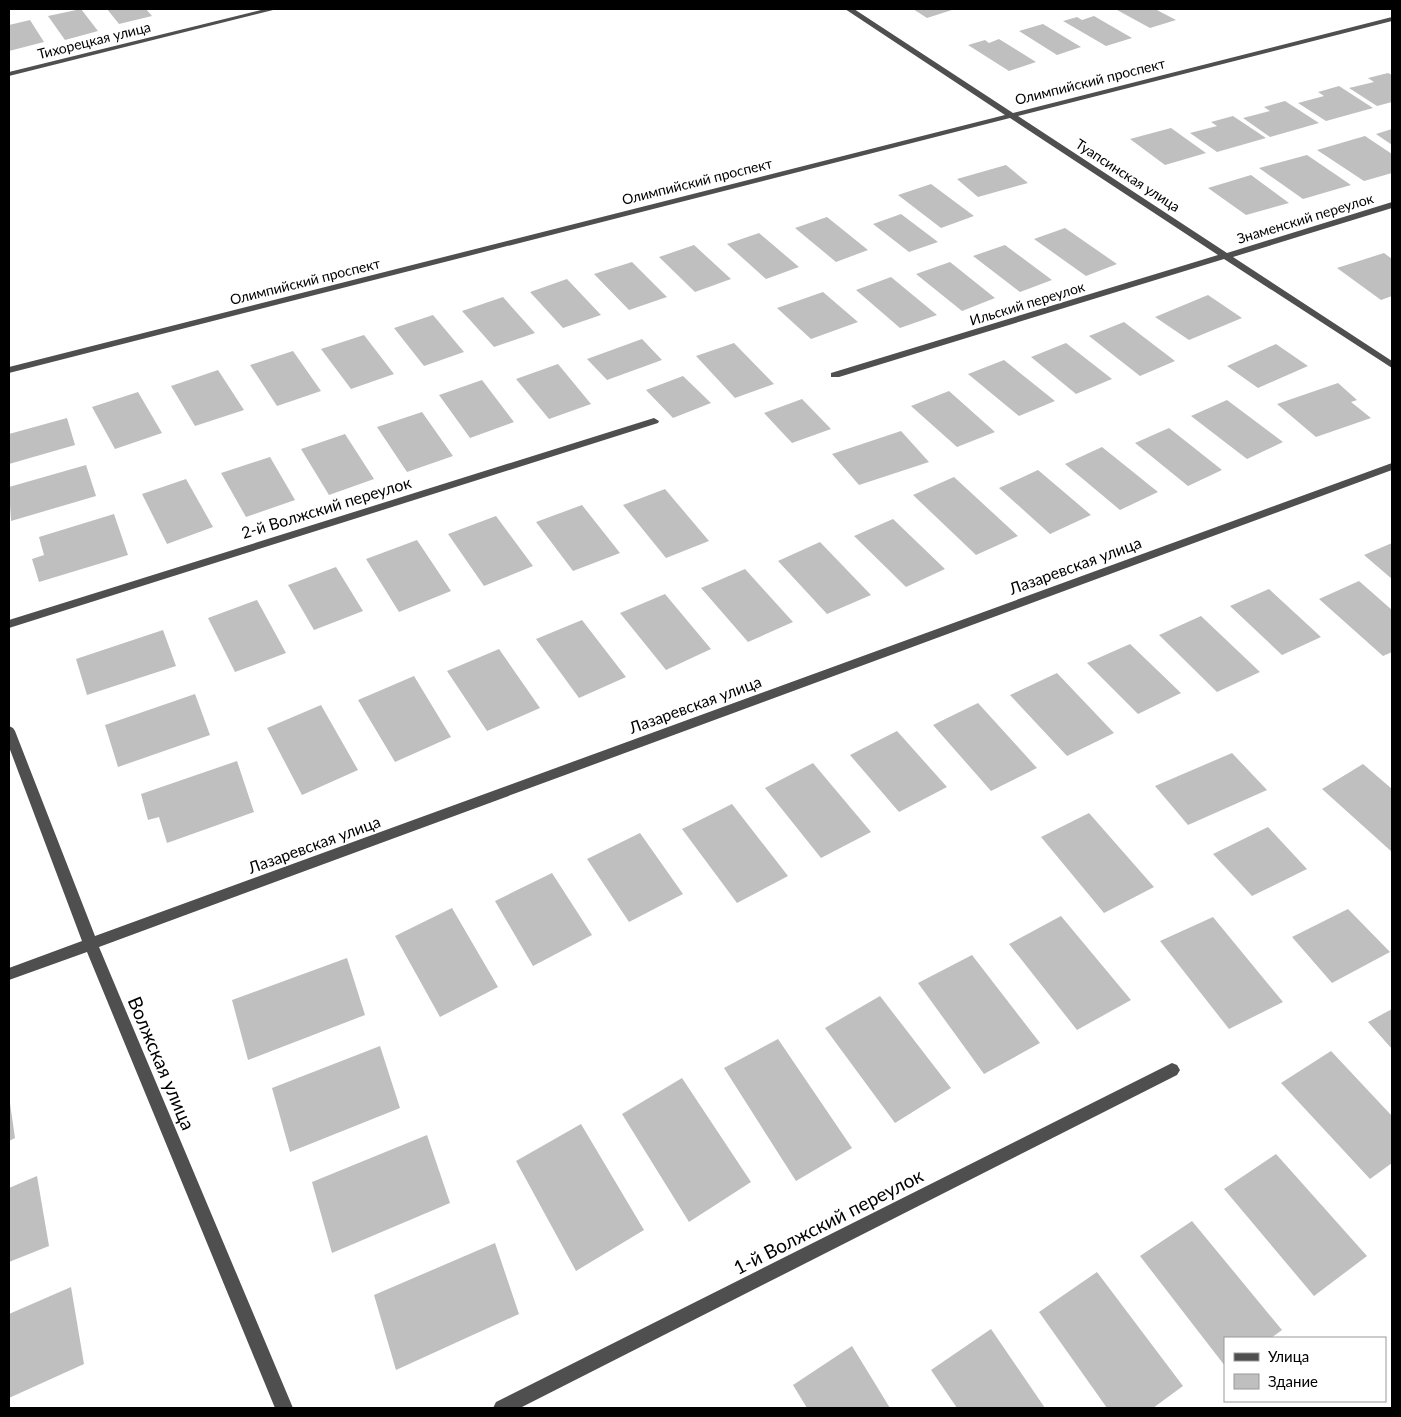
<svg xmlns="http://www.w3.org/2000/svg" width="1401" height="1417" font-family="Lato,sans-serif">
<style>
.building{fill:#bfbfbf}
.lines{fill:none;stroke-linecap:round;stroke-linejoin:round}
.minor{fill:#4f4f4f;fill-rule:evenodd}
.labels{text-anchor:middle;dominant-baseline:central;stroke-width:4;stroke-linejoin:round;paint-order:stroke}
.far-street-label{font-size:14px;fill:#000;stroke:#fff}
.street-label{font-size:16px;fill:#000;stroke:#fff}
.near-street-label{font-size:19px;fill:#000;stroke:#fff}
</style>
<rect width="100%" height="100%" fill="#fff"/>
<path class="building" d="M81,9L98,31L65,40L48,16Z
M107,9H146L152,16L119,24Z
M913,9H955L927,18Z
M1120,9H1155L1176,20L1150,28L1117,10Z
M1094,16L1132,38L1106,46L1063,21L1077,17L1082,20Z
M30,20L44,42L9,51V25Z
M1043,24L1081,47L1057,55L1019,31Z
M999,39L1036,62L1009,71L968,45L985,40L989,43Z
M1388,73L1392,75V102L1377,106L1349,88L1374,82L1368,78Z
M1339,86L1373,108L1326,121L1298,103L1324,96L1318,92Z
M1285,101L1319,123L1270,137L1243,118L1270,111L1264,107Z
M1233,116L1266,138L1217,152L1190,133L1217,126L1211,122Z
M1171,128L1206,153L1165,165L1130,139Z
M1392,129V145L1376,134Z
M1365,136L1392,154V173L1364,181L1317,150Z
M1307,155L1351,185L1303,199L1259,168Z
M1006,165L1028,183L978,197L957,179Z
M1251,175L1289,203L1246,215L1208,188Z
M931,184L974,216L941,228L898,195Z
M901,214L938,242L909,252L873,224Z
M827,217L868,250L836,262L795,228Z
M1065,228L1117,264L1086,276L1034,239Z
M759,233L799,267L766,279L727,244Z
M694,245L731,279L695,292L659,257Z
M1005,245L1052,280L1020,292L973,256Z
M1384,253L1392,259V296L1381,300L1337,268Z
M632,262L667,297L629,310L594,274Z
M950,262L995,298L962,311L916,274Z
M891,277L937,315L900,328L856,290Z
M567,279L601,315L563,328L530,292Z
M823,292L858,322L811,339L777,308Z
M1208,295L1242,318L1189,340L1155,317Z
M503,297L535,333L494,347L462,311Z
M433,315L464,352L424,366L394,328Z
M1124,322L1175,361L1140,376L1089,336Z
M364,335L394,374L351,389L321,349Z
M642,339L662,360L607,380L587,359Z
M734,343L774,384L735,398L696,356Z
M1066,343L1112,379L1076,394L1031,357Z
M1276,344L1308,366L1258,388L1227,366Z
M293,351L321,391L277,406L250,365Z
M1004,360L1055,401L1019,416L968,374Z
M558,364L591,404L549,419L516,379Z
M218,370L244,410L195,426L171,386Z
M683,376L711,403L673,418L646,390Z
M482,380L514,422L470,438L439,395Z
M1338,383L1357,400L1351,402L1371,418L1316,437L1277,404Z
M949,391L995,432L957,447L911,406Z
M138,392L162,433L115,449L92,407Z
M802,399L831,429L792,443L764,413Z
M1227,400L1283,442L1247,459L1191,416Z
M422,412L453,456L407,472L377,427Z
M67,418L75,445L9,464V434Z
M1169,428L1222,470L1188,486L1135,443Z
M901,431L929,462L859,485L832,454Z
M345,434L374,479L329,495L301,449Z
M1102,447L1158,492L1120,510L1065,464Z
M270,457L295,500L246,517L221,473Z
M86,465L96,496L11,521L9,487Z
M1038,470L1091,515L1050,534L999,488Z
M954,477L1018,536L976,555L913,495Z
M186,479L213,527L167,544L142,494Z
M665,489L709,541L666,558L623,505Z
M582,505L620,553L573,571L536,522Z
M114,514L128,555L39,582L32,559L44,555L39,537Z
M496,516L533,566L484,586L448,534Z
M893,519L945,569L906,587L854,536Z
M417,540L451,591L399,612L366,559Z
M820,542L871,595L827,614L778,561Z
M1392,543V579L1364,555Z
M336,567L363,611L314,630L288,585Z
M745,569L793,622L748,642L701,588Z
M1359,581L1392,610V652L1383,656L1319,599Z
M1269,589L1321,637L1282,655L1230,606Z
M665,594L711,649L666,670L620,613Z
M257,600L286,653L235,672L208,618Z
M1201,616L1260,672L1217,692L1159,635Z
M582,620L626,677L579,698L536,639Z
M163,630L176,666L87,695L76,659Z
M1130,644L1181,693L1138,714L1087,663Z
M499,649L540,708L487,731L447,671Z
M1057,673L1114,733L1067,756L1010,695Z
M414,676L451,737L395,762L358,700Z
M195,694L210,735L118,767L105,725Z
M978,703L1037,768L991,791L933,725Z
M321,705L358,770L302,795L267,728Z
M897,731L947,787L899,812L850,755Z
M1232,753L1267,790L1188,825L1155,786Z
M237,761L254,812L167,843L159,817L148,820L141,794Z
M813,763L871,832L821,858L765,788Z
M1363,764L1392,789V852L1322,789Z
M732,804L788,876L737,903L682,829Z
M1089,813L1154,887L1104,913L1041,837Z
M1268,827L1307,869L1252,896L1213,854Z
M640,833L683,894L629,922L587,859Z
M552,873L592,935L533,966L495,901Z
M452,908L498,987L440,1017L395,936Z
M1348,909L1390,952L1332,983L1292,937Z
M1061,916L1131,1000L1077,1030L1009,944Z
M1213,917L1283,1002L1229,1029L1160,941Z
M972,955L1040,1043L984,1074L918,983Z
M347,958L365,1015L248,1060L232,1000Z
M880,996L951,1088L895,1123L825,1028Z
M1392,1009V1049L1368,1022Z
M778,1039L852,1148L796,1181L724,1068Z
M380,1046L400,1108L290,1152L272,1088Z
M1331,1051L1392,1116V1163L1370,1179L1281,1083Z
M682,1078L751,1182L689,1222L622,1114Z
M10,1103L15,1138L9,1141V1104Z
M581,1124L644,1230L576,1271L516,1161Z
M427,1135L450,1203L332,1253L312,1182Z
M1276,1154L1367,1256L1314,1296L1224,1189Z
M37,1176L49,1246L9,1262V1188Z
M1192,1221L1282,1330L1271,1338H1225V1366L1140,1256Z
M495,1243L519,1314L396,1370L374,1295Z
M1097,1272L1183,1386L1153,1408H1107L1039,1312Z
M71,1287L84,1364L9,1398V1314Z
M991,1329L1045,1408H957L931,1370Z
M852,1346L890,1408H807L793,1385Z"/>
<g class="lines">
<path class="minor" d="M265,9H277L9,76V72Z
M845,9H854L1013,113L1392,17V21L1018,116L1227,253L1392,202V208L1233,257L1392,361V368L1224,259L839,377H831V373L1218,255L1010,118L9,373V367L1005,115Z
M654,418L659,421L658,423L9,628V620Z
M1392,463V470L99,947L293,1408H275L87,952L9,980V968L82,941L9,747V726L13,728L15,731L95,936Z
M1172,1063L1177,1065L1180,1070L1177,1075L520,1408H493L496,1402Z"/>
</g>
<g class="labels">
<g class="far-street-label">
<text transform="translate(94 40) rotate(-14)">Тихорецкая улица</text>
<text transform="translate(1090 81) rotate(-14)">Олимпийский проспект</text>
<text transform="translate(1128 175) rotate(33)">Туапсинская улица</text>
<text transform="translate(697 181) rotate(-14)">Олимпийский проспект</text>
<text transform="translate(1305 218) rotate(-17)">Знаменский переулок</text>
<text transform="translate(305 281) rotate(-14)">Олимпийский проспект</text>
<text transform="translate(1027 303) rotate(-17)">Ильский переулок</text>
</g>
<g class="street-label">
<text transform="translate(326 507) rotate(-17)">2-й Волжский переулок</text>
<text transform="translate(1075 565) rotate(-20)">Лазаревская улица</text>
<text transform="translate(695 704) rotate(-20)">Лазаревская улица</text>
<text transform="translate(314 844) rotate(-20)">Лазаревская улица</text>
</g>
<g class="near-street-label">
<text transform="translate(162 1063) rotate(67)">Волжская улица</text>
<text transform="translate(828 1221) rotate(-27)">1-й Волжский переулок</text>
</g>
</g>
<rect width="1401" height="1417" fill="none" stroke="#000000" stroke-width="20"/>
<rect x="1224" y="1337" width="162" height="65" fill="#ffffff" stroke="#999999"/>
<rect x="1234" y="1353" width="25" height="8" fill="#4f4f4f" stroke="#999999"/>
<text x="1268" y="1362" font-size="15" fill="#000000">Улица</text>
<rect x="1234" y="1374" width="25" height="15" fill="#bfbfbf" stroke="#999999"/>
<text x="1268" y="1387" font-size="15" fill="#000000">Здание</text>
</svg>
